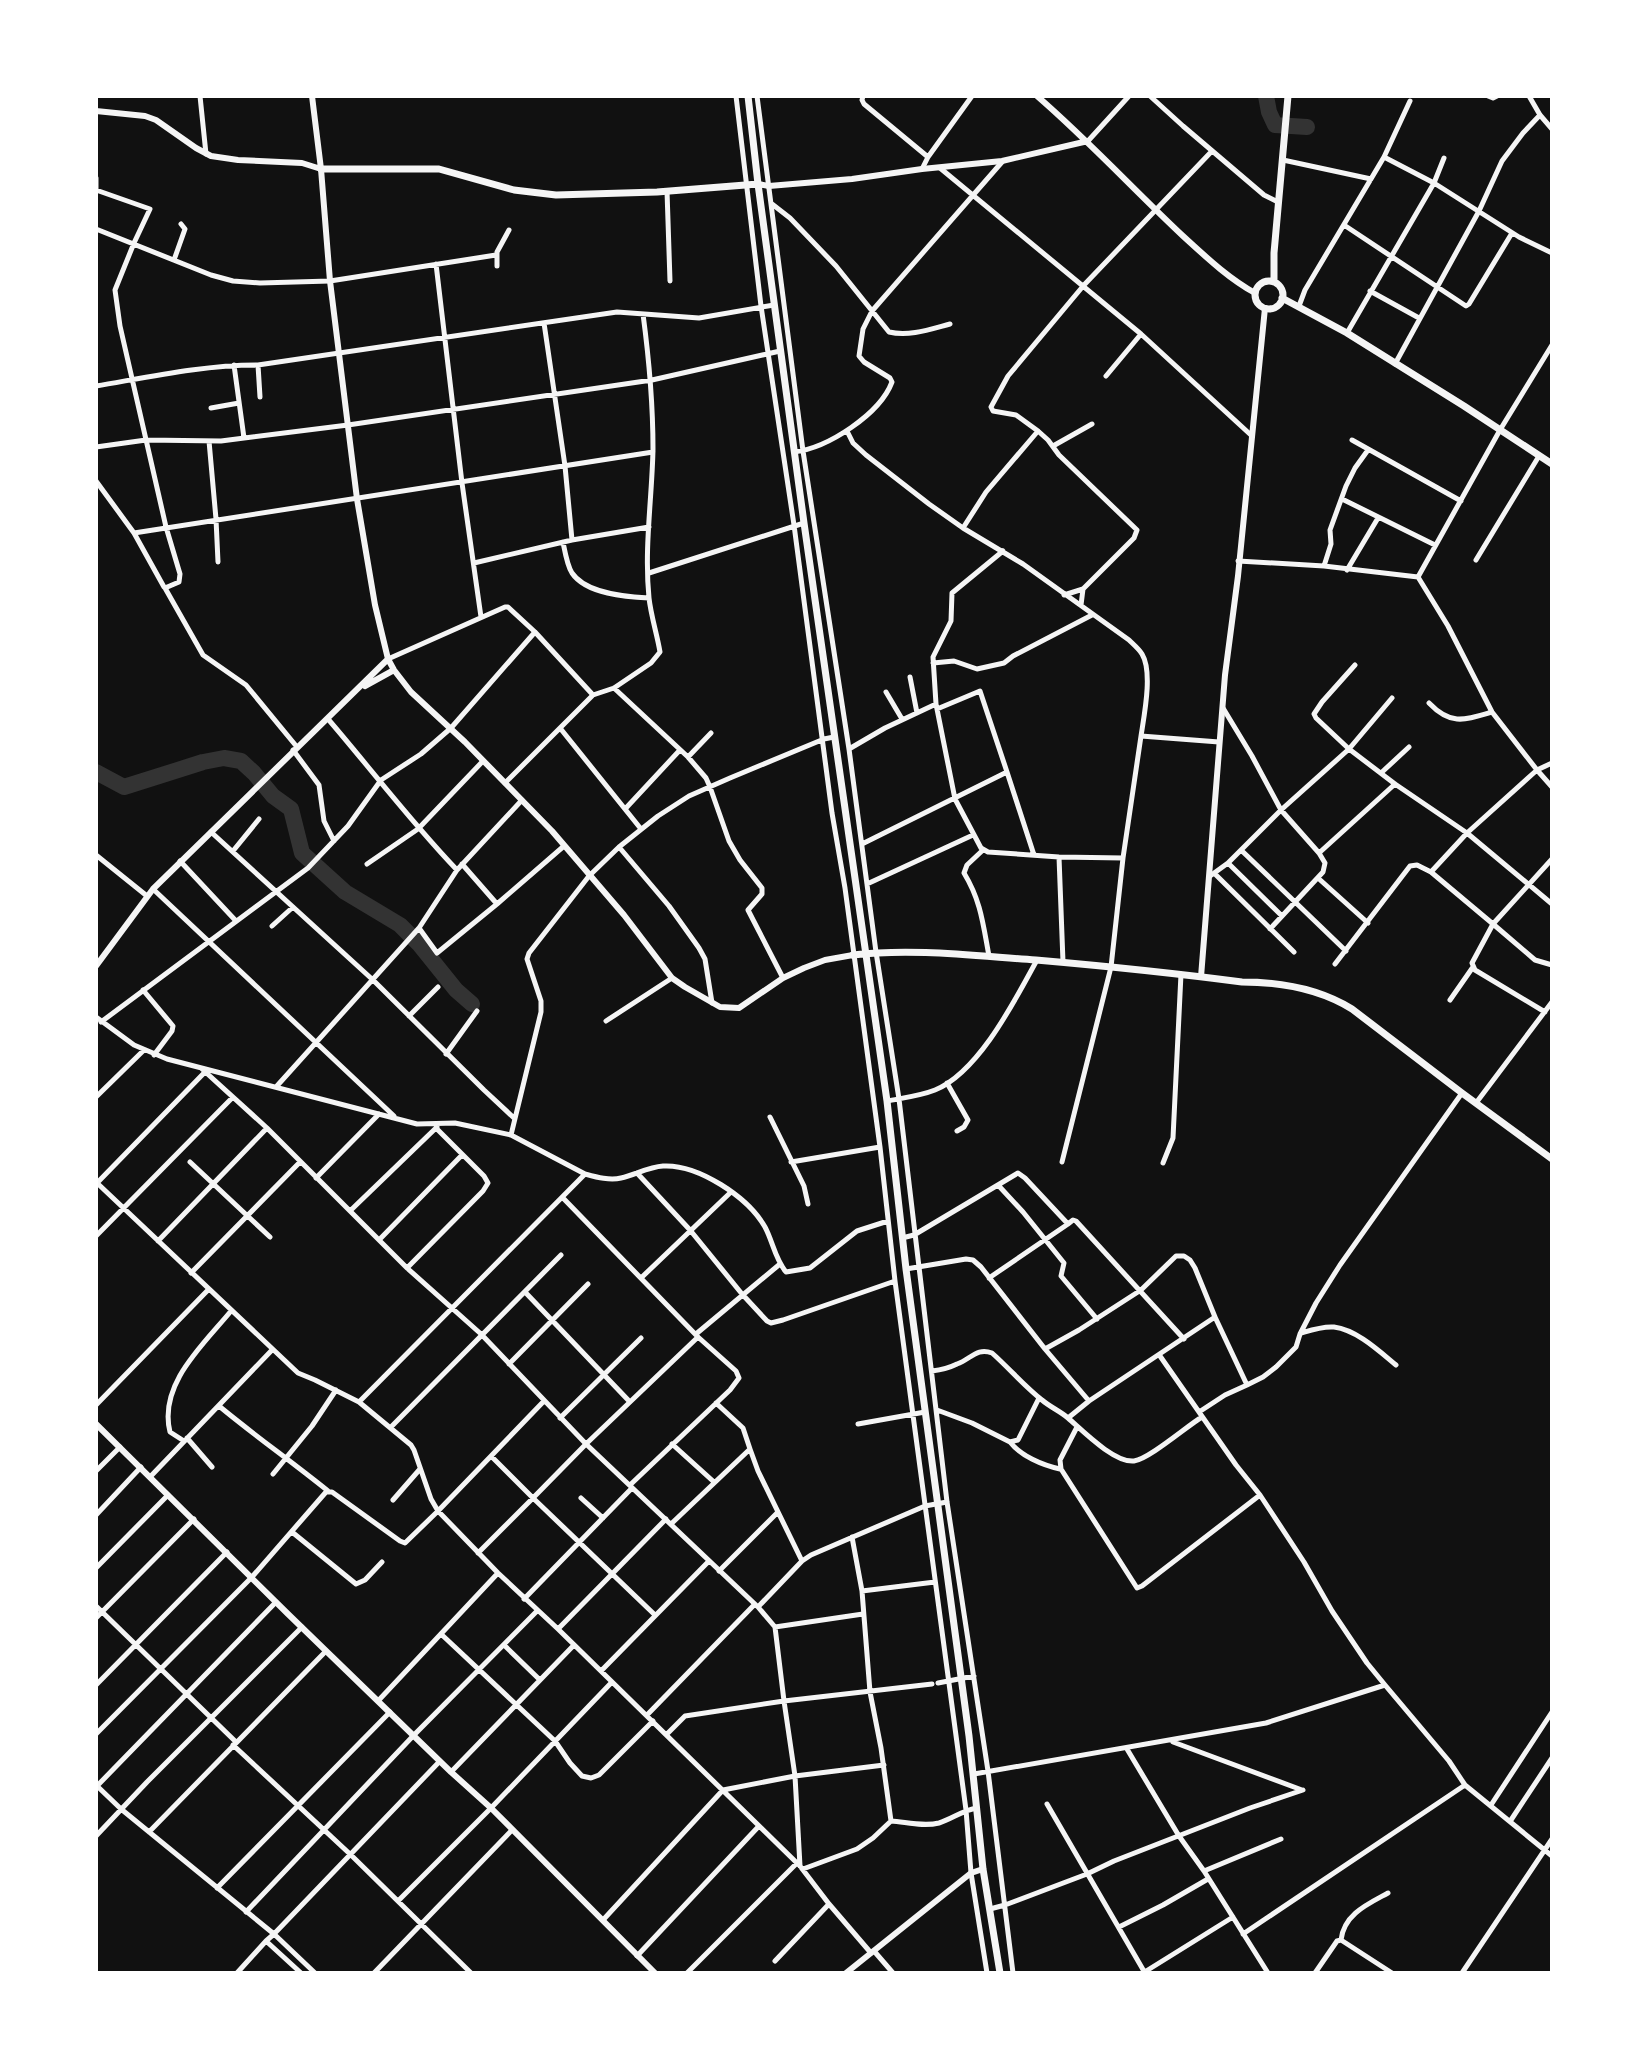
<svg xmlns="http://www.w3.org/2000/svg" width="1648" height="2069" font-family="Ubuntu,sans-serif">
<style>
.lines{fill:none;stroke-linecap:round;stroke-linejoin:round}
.river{stroke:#333;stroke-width:16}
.minor{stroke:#f5f5f5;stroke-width:5}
.tertiary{stroke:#f5f5f5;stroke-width:6}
.secondary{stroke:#f5f5f5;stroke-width:7}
</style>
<rect width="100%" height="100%" fill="#111"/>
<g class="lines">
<path class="river" d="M1266,96L1269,112L1275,125L1307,127
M96,772L124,787L203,762L224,758L241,761L254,773L273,796L291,809L302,853L345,892L400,925L419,944L456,990L472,1004"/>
<path class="minor" d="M200,96L206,154
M736,96L761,306L794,525L832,813L845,888L880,1147L895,1281L966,1810L971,1873L987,1973
M757,96L803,451L849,749L876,952L899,1099L947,1502L988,1771L1013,1973
M863,96L862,100L864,104L928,157
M1150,96L1183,126L1264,195L1278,202
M1488,96L1493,98L1497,96
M1529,96L1540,115L1552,129
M1088,141L1129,96
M1384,157L1434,183L1519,237L1552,253
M1283,160L1371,179
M940,168L1141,334L1252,436
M922,169L928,157L972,96
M96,178V190
M96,190L150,209L134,243L115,290L120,326L166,527L180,574L179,582L165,588L203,655L246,685L297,747
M667,191L670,281
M772,204L790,218L836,266L889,332C909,337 931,329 950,324
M1344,225L1466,306L1469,304L1512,233
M96,229L211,275L233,281L260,283L330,281L496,255
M174,260L185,229L181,224
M436,264L462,483L481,617
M497,266V252L509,230
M1370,291L1419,318
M1299,306L1305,290L1384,157L1410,101
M544,323L565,466L572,540
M1347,333L1434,183L1444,158
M1395,364L1479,211L1502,161L1523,133L1540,115
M234,365L244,438
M258,365L260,397
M1106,376L1141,334
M96,386C149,377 204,365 258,365L617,312L699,318L774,305
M211,408L239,403
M847,431L853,443L866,455L929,504L963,528L1023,564L1129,640C1133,644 1139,649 1142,654C1153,672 1144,716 1141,736
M1352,440L1461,501
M209,441L216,519L218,562
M1053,446L1092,424
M96,447L146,440L221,441L348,425L652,380L780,351
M794,452C828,448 880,414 892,382L890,378L864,362L859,356L863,329L872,311L1002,162
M96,481L134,533L164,587
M1342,499L1435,545
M963,528L986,492L1038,431
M134,533L653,452
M563,542C565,552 567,565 572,573C586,594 627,597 649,598
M1003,551L952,593L951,621L933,657L936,704L955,799L981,848L988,852L1059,857L1123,858L1141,736L1219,742
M1476,560L1539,456
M1238,561L1324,566L1418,577L1448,626L1492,712L1537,770L1552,787
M474,563L572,540L649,527
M1324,566L1331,544L1330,530L1346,486L1355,468L1368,450
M1347,570L1378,518
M649,573L804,523
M1418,577L1500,430L1552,345
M1064,595L1083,589L1134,538L1137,530L1059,455L1048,440L1038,431L1016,415L993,411L991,407L1008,376L1084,285L1212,151
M1081,605L1083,589
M388,659L505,607H508L535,632L593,695
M933,663L954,661L977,669L1004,663L1013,656L1092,615
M1355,665L1322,702L1314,714L1316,718L1349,749L1392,698
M910,677L917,713
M614,688L688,757L706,778L710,787L729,841L740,860L762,888V894L748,910L783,978
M886,692L902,719
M1429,703C1451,726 1465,720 1492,712
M1223,708L1252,756L1281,810L1319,853L1395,784
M937,709L980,691L1007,772
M328,719C371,769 411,822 457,870
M560,728L641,829
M849,749L885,728L936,704
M293,750L319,785L324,821L334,841
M688,757L711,733
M1552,763L1537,770L1467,833L1431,872L1493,924L1552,859
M1381,773L1409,747
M505,783L593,695L614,688L651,663L660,652C657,634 651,616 649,598C644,548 652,499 653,449C653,404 649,359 643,314
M522,800L457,870L419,928L437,953L497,904L564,846
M626,808L679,751
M211,832L373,980L484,1090L514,1118
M862,844L1007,772L1034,855
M619,847L669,906L699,948L705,959L712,1003
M983,850L967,865L964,873C981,901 983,924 989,956
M1241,850L1346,951
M233,851L259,819
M96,855L147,896
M1059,857L1063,962
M180,861L236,921
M1228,863L1282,916
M367,864L418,829L483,761
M462,864L497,904
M1215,874L1294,952
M1210,876L1228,863L1281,810L1349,749L1395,784L1467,833L1552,904
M1318,878L1368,923
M867,884L973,835
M153,889L394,1116
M272,926L293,907
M1270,929L1323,872L1325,863L1319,853
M1335,964L1410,866L1417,865L1431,872
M143,990L173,1026L172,1031L154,1055
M1450,1000L1473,967
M1545,1012L1475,970L1472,963L1493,924L1535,960L1552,965
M409,1016L438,987
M96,1017L134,1045L167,1059L417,1124L455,1123L511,1135L585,1174L359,1402
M606,1021L672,978
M101,1022L308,868L348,826L381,780L421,754L451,728L535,632
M446,1054L477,1011
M201,1068L267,1128L407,1268L481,1334L586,1444L758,1607L775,1627L784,1701L932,1684
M947,1083L968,1120L964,1127L957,1131
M276,1087L419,928
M96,1097L144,1050
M887,1101C902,1098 920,1096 935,1090C979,1072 1015,1000 1037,960
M1476,1103L1552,1002
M770,1117L804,1186L808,1204
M511,1135L541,1012V1001L527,959L529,953L589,876L619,847L658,816L689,796L730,778L824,739L834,737
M190,1162L270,1237
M791,1162L880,1147
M1062,1162L1111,967L1123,858
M1163,1163L1173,1138L1181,974
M637,1173L690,1230L742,1294L767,1321L771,1323L783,1320L895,1281
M585,1174C596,1177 610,1181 621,1178C635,1175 648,1167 663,1166C698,1164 748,1197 765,1227C773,1242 775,1259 786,1272L810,1268L857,1231L888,1221
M316,1178L379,1114
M96,1182L298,1373L315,1380L359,1402L411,1445L414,1450L431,1499L438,1511L498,1573L558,1629L800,1866L829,1904L871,1953
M97,1183L205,1072
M998,1185L1023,1212L1064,1263L1061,1276L1097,1319
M563,1198L698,1337L736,1371L739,1378L730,1390L630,1485
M351,1210L437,1127
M96,1236L233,1097
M902,1238L914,1235L1018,1173L1025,1178L1068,1224L1073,1220L1076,1221L1184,1339
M379,1240L462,1155
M158,1241L267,1128
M407,1268L483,1191L488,1183L484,1176L436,1128
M906,1269L966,1259L973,1260L981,1267L1045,1349L1079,1330L1141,1290L1176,1256H1184L1190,1260L1195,1268L1215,1317L1247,1385L1225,1395L1199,1412L1236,1465L1260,1495L1304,1562L1332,1611L1367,1663L1385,1685L1449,1761L1465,1785L1552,1856
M191,1273L300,1162
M641,1278L731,1192
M989,1278L1068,1224
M525,1292L630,1402
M1301,1333C1311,1330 1323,1326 1334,1327C1357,1330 1379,1351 1396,1365
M696,1334L780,1264
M1045,1349L1089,1401
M1160,1356L1199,1412
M509,1364L588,1284
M932,1371C940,1370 949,1368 957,1364C971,1359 977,1347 992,1353C1009,1368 1024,1386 1042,1400C1050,1407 1060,1411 1068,1418C1082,1430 1114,1463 1134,1461C1149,1459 1187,1426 1202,1417
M1247,1385L1263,1377L1276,1367L1296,1347L1300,1334L1316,1303L1340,1265L1462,1093
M96,1405L208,1290
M219,1406C254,1435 292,1462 328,1491
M937,1410L972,1423L1010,1442L1018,1440L1039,1398
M560,1418L641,1338
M1068,1418L1089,1401L1215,1317
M858,1424L925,1412
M391,1427L561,1255
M1077,1427L1060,1460L1061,1469L1137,1588L1142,1586L1260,1495
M187,1438L212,1467
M184,1441L170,1432C158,1384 204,1344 231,1311
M1010,1442C1021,1456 1042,1465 1060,1469
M672,1444L714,1482
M750,1449L758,1471L802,1561
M491,1456L533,1498L586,1444L698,1337
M96,1471L120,1447
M273,1474L312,1426L336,1390
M150,1477L272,1350
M581,1498L603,1518
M393,1500L420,1469
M96,1515L141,1467
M671,1524L750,1449L743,1428L716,1403
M292,1532L356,1584L365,1580L382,1562
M478,1553L533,1498L655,1615
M96,1568L168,1495
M719,1571L778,1512
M862,1591L935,1582
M524,1599L632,1488
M96,1606L236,1742
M758,1607L802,1561L811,1555L925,1506L947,1502
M96,1618L194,1519
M775,1627L863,1614
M558,1629L666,1519
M441,1634L555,1741L570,1763L582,1776L591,1778L599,1775L653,1721
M504,1645L540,1680
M601,1671L709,1561
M938,1683L974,1676
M96,1685L227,1552
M378,1701L498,1573
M647,1715L754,1605
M96,1734L252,1577L326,1492H332L400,1541L405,1543L438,1511L544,1401
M667,1734L685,1716L784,1701L795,1776L800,1866
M1173,1742L1302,1790
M233,1745L351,1855L471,1973
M1127,1749L1179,1836L1204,1871L1268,1973
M451,1772L574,1645
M974,1774L1266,1723L1385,1685
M96,1785L121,1809L274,1934L266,1941L301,1973
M97,1786L276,1602
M1047,1804L1145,1973
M1491,1805L1552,1712
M1511,1820L1552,1758
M891,1821C906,1822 923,1827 939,1823C952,1819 963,1810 977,1808
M149,1832L326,1651
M96,1836L147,1782L302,1627
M803,1869L857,1849L873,1838L891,1821L881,1748L870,1692L862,1591L852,1537
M1204,1871L1281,1839
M217,1888L390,1712
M398,1901L491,1808L612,1682
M990,1909L1005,1905L1087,1874L1114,1861L1250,1808L1303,1790
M246,1912L414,1735L537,1611
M603,1920L723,1790L795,1776L884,1765
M1119,1927L1163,1905L1208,1879
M1243,1934L1465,1785
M1341,1940C1344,1914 1368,1904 1388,1893
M874,1951L893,1973
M637,1956L759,1826
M775,1961L829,1904
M237,1973L266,1941
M315,1973L274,1934L440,1761
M374,1973L512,1830
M687,1973L797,1863
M1143,1973L1233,1917
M1315,1973L1337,1941L1341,1940L1392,1973
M1462,1973L1552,1839"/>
<path class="tertiary" d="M312,96L321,169L330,281L357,499L375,605L388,659L394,670L411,692L465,742L552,831L624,915L672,978L685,987L720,1007L739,1008L783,978L804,968L825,960L853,955
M1037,96C1088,140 1134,190 1183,236C1206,257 1228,278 1255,293
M96,111L145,116L156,120L196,148L211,156L238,160L302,163L321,169
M758,184L769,186L852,179L922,169L1002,161L1088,141
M365,686L394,670
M96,966L153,889L388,659
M1201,977L1225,675L1238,576L1265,308
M96,1424L288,1614L451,1772L491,1808L655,1973
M846,1973L971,1873L983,1869"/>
<path class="secondary" d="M748,96L758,184L804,523L887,1101L906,1269L969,1736L983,1869L1000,1973
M321,169H439L514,190L556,195L657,192L758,184
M1255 295a14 14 0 1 1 28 0a14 14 0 1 1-28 0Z
M1274,282V253L1288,96
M1282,298L1347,333L1464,406L1552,464
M853,955C913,948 976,956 1036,960C1105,966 1173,973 1242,982C1281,982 1318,988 1352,1009L1462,1093L1552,1159"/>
</g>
<rect width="1648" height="2069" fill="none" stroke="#ffffff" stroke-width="196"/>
</svg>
